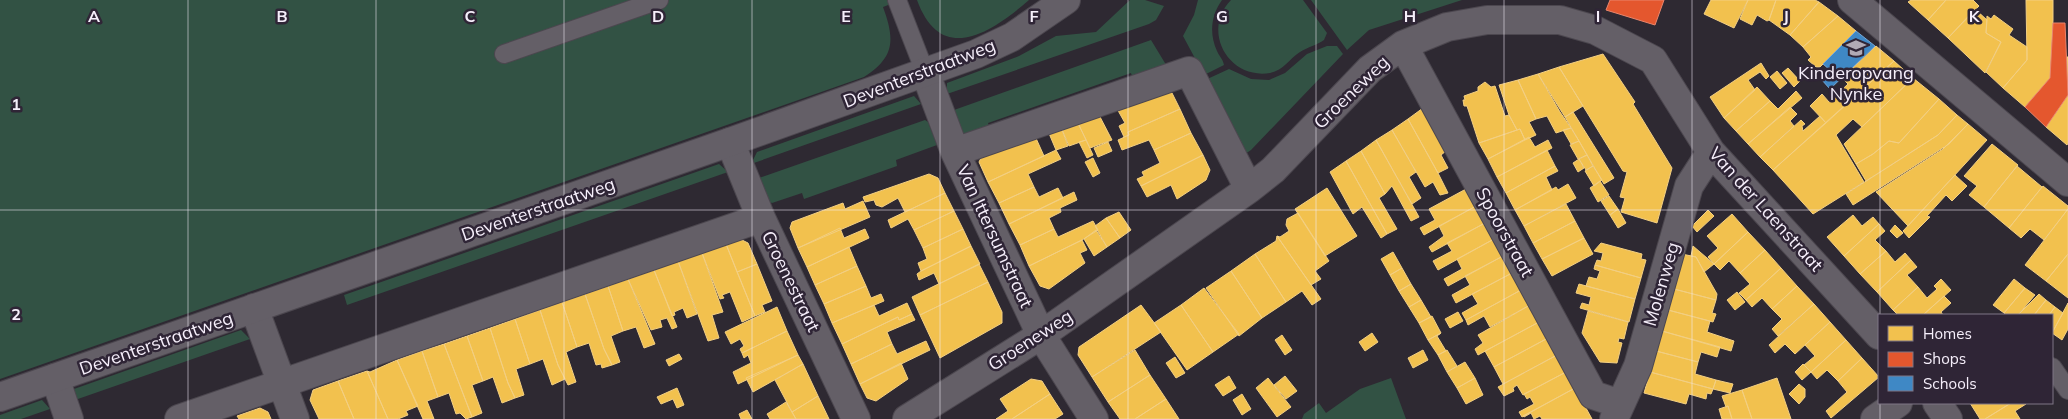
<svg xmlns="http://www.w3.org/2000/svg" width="2068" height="419" font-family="Mulish,sans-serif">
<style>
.green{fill:#325244}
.homes{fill:#f2c14e;stroke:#f3cf82}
.shops{fill:#e4572e;stroke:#e9856c}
.schools{fill:#3f88c5;stroke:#76a7d5}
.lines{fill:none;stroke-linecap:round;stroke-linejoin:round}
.service-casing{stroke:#4c474f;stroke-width:20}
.minor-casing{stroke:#4c474f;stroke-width:30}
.tertiary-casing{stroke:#4c474f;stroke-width:30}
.service{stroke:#645f67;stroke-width:18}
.minor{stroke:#645f67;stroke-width:28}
.tertiary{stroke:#645f67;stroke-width:28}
.grid{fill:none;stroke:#f6effb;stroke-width:1;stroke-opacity:0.55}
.labels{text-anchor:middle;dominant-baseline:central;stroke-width:5;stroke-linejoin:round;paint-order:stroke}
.poi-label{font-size:18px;fill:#f6effb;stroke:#2f2536}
.street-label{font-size:18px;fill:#f6effb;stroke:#2f2536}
.grid-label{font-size:16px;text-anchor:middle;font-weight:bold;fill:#f6effb;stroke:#2f2536;stroke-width:5;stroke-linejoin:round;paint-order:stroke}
</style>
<rect width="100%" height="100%" fill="#2e2932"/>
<path class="green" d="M0,0H901L883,7C895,40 895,57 864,77L0,379Z
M917,0H1029C991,33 941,66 917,0Z
M1130,0H1145L1164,6L1156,20L1149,24L947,94V83L1019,56L1056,36L1096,32Z
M1198,0H1222C1211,15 1209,34 1217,51C1219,56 1223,59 1224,65L1204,75L1183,36L1194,15Z
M1231,0H1303L1327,33L1324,40C1317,45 1308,47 1300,52C1289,59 1284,70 1270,73C1228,80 1201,30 1231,0Z
M1311,0H1462L1369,30L1347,50Z
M1151,40L1168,68L1133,80L1131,73L988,123L990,130L971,137L969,132L959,135L954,110Z
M1327,46H1337L1343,54L1251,150L1242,156L1203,81L1229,69L1251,79L1269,80L1285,73L1307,54Z
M914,96L921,104L751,164L757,152Z
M925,120L928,122L937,145L896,160L897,166L804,199L802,193L772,203L766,201L759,178Z
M719,164L728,172L347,305L344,295Z
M241,330L250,339L75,400L74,389Z
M1391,378L1406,419H1302L1304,414L1319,403L1326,413L1360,389Z
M42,400L50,409L21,419H0V415Z"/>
<path class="homes" d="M1711,0H1748L1734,28L1704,14Z
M1748,0H1776L1769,20L1767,21L1757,15L1752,25L1740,19Z
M1776,0H1815L1819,2L1790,35L1769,20Z
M1911,0H1946L1928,20L1908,2Z
M1946,0H1973L1979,6L1948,38L1928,20Z
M2026,0H2053V20L2050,78L2025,107L2003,88L2027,60Z
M1819,2L1838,16L1803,47L1790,35Z
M1975,9L1987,20L1986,33L2001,42L1985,73L1948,38Z
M1994,15L2013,29L2009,35L2027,47V60L2003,88L1986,72L2001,42L1986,33L1987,16L1991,19Z
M1838,16L1856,31L1820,67H1816L1808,60L1811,57L1803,47Z
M1876,46L1894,61L1826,123L1810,106L1822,94L1829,102L1848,84L1842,78Z
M1603,54L1635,102L1633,104L1672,168L1657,223L1621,212L1625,198L1620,197L1627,172L1623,171L1559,67Z
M2067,57H2068V143L2067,145L2046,127L2068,95Z
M1894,61L1913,78L1862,127L1853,119L1836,135L1864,182L1813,214L1773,170Z
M1761,63L1769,76L1766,79L1760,72L1748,80L1755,90L1724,118L1710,97Z
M1559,67L1583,106L1565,117L1538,74Z
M1788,68L1800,81L1794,87L1782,73Z
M1777,71L1787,83L1780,89L1770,77Z
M1538,74L1560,112L1571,128L1556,133L1547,116L1536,119L1518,80Z
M1913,78L1939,99L1899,143L1889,141L1873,154L1856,164L1844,144Z
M1518,80L1536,119L1529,122L1536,135L1525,140L1520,129L1517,130L1509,115L1499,85Z
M1485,82L1491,87L1495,86L1505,116L1509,115L1517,130L1479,143L1467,106H1464L1463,100H1465L1464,96L1478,91V87Z
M1757,87L1770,101L1736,131L1724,118Z
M1164,89L1172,93L1180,109L1128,132L1129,135L1124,137L1119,126L1125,123L1116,107Z
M1796,91L1802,98L1748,144L1736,131L1770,101L1778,109Z
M1939,99L1957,115L1938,135L1866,181L1856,164L1873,154L1889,141L1899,143Z
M1790,107L1797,114L1790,121L1794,126L1760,157L1748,144Z
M1423,108L1446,151L1441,155L1448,168L1438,173L1408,119Z
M1180,109L1191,133L1154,150L1149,140L1122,150L1118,140L1129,135L1128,132Z
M1573,112L1614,178L1604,184L1565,117Z
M1098,113L1112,140L1090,148L1077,121Z
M1957,115L1968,124L1949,144L1853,205L1846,194L1938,135Z
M1820,116L1826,123L1773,170L1760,157L1801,120L1805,124L1802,126L1803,131Z
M1408,119L1438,173L1448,193L1440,195L1433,182L1425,187L1392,130Z
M1077,121L1086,140L1069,146L1061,127Z
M1968,124L1987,140L1908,226L1876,192L1943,149Z
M1061,127L1068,146L1056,150L1048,131Z
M1571,128L1579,141L1571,144L1563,130Z
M1520,129L1525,140L1488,159L1479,143Z
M1392,130L1416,172L1409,177L1421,198L1412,204L1376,140Z
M1191,133L1203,155L1141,186L1137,179L1144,176L1142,172L1160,163L1154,150Z
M1035,136L1044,156L988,182L979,162L983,154Z
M1529,137L1535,147L1548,140L1552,148L1497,177L1488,159Z
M1086,140L1093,155L1087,158L1079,142Z
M1376,140L1419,217L1411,221L1392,186L1385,194L1361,151Z
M1579,141L1587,155L1578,159L1570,145Z
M1108,142L1112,151L1098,157L1094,148Z
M1992,144L2018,165L1984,207L1969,195L1977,186L1964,176Z
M1056,150L1061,159L1028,174L1034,187L999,203L988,182Z
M1547,150L1555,166L1506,193L1497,177Z
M1361,151L1385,194L1379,198L1397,229L1387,234L1346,161Z
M1203,155L1210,170L1206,180L1177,199L1171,185L1147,197L1141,186Z
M1587,155L1593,166L1586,170L1579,159Z
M1093,158L1100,173L1093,177L1085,162Z
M1579,159L1584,168L1578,172L1573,163Z
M1346,161L1387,234L1381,238L1362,207L1353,214L1330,172Z
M1555,166L1558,171L1546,177L1552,190L1515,210L1506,193Z
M1593,166L1602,180L1594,186L1585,171Z
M2017,166L2042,187L2009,228L1984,207Z
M929,174L938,178L945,193L905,212L898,198L882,207L876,205L874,200L865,202L863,197Z
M1955,175L1967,186L1952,201L1946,195L1927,216L1930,217L1909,238L1903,231Z
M1600,181L1609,195L1598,202L1590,188Z
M1568,184L1576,198L1524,226L1515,210L1556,187L1558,190Z
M2043,186L2068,206V209L2044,240L2030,229L2021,238L2009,228Z
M1034,187L1039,197L1058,188L1063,198L1009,224L999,203Z
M1327,188L1357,236L1325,256L1295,209Z
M1466,189L1476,206L1424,235L1420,228L1435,220L1429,209Z
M1074,192L1077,200L1060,208L1061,212L1049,218L1054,229L1020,245L1009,224Z
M945,193L954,211L914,230L908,219L891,228L888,220Z
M1609,196L1618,209L1610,215L1601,201Z
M863,201L870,217L798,248L790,228L792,222L843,203L845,209Z
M1566,204L1575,221L1533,243L1524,226Z
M1476,206L1485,223L1432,252L1429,247L1444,236L1439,226Z
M1618,209L1626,223L1618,228L1610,215Z
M2068,209V254L2046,281L2025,265Z
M1708,210L1714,216L1697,232L1692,226Z
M954,211L963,229L923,248L914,230Z
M1119,212L1131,230L1120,238L1106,218Z
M1298,213L1329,261L1315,271L1321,279L1311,285L1277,236L1280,237L1289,231L1286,225L1287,219Z
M1732,214L1748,232L1714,264L1708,257L1718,248L1707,236Z
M1853,215L1862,226L1873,217L1879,224L1844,256L1827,237Z
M1106,218L1120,238L1107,247L1095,226Z
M1093,221L1098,230L1082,240L1029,266L1020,245L1054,229L1058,237Z
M1575,221L1584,238L1542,259L1533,243Z
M1485,223L1494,239L1438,270L1433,261L1452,251L1447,243Z
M1879,224L1885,231L1875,240L1886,251L1860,274L1844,256Z
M1895,225L1903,233L1897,238L1890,231Z
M840,228L844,238L865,229L869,238L807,267L798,248Z
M963,229L971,246L921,271L918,263L927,259L923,248Z
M1096,230L1107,247L1094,256L1084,239Z
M1748,232L1765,250L1740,273L1729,261L1720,270L1714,264Z
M1277,236L1321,299L1312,305L1302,291L1286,302L1255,254L1276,241Z
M1584,238L1593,254L1552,276L1542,259Z
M740,239L748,243L757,264L737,272L726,244Z
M1494,239L1503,256L1448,286L1444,279L1462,269L1457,259Z
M1082,240L1087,250L1080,253L1085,263L1049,289L1040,286L1029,266Z
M1601,243L1642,254L1641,259L1646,260L1641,278L1595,265L1597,260L1601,261L1603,253L1594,251Z
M726,244L755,316L742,322L730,292L722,295L724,298L720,299L702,253Z
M971,246L980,264L939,284L934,273L919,280L917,274L921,271Z
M1693,246L1714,264L1704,272L1696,257L1691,256Z
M849,247L857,266L815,285L807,267Z
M1765,250L1781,268L1746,300L1739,293L1750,284L1740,273Z
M1886,251L1895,262L1905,253L1911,260L1877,292L1860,274Z
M1393,252L1402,268L1390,275L1381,259Z
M702,253L723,312L712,315L719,338L708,341L678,261Z
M1255,254L1286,302L1262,318L1231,271Z
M1682,254L1696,257L1717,294L1716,300L1674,289Z
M2068,254V298L2046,281Z
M1503,256L1512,273L1456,303L1452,295L1470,285L1465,276Z
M1911,260L1917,267L1907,275L1918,287L1893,310L1877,292Z
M678,261L697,314L687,318L683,308L674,312L675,315L672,316L654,270Z
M757,264L772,301L762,305L765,312L755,316L737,272Z
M979,264L988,282L920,315L912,297Z
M1595,265L1641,278L1635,299L1586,286L1589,277L1597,279L1600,271L1594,269Z
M857,266L866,286L824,304L815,285Z
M1402,268L1411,284L1399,291L1390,275Z
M1781,268L1797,286L1772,309L1762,298L1752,307L1746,300Z
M654,270L677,327L672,329L667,318L660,320L662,327L651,330L628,279Z
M1231,271L1262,318L1239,336L1206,288Z
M1512,273L1521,290L1466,320L1462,313L1478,304L1472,294Z
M628,279L655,344L644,348L636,327L623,331L608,286Z
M1941,279L1951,290L1923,315H1898L1893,310L1918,287L1927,298L1937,289L1934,286Z
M2014,279L2025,288L2004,313L1993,305Z
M988,282L1002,312V323L940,358L920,315Z
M1411,284L1421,300L1409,307L1399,291Z
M1579,284L1635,299L1629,322L1580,308L1582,303L1589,305L1591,297L1576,293Z
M608,286L623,331L611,336L620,362L612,365L604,349L585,294Z
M866,286L871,298L881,294L884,301L832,323L824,304Z
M1797,286L1814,304L1778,336L1772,329L1782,319L1772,309Z
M1204,288L1239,334L1213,352L1181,305Z
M2025,288L2035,295L2018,315H2006L2004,313Z
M1674,289L1716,300L1712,313L1716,314L1713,322L1668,310Z
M1521,290L1530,305L1490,327L1484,316L1468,325L1466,320Z
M1737,292L1745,302L1735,310L1727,300Z
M585,294L604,349L612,365L602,368L601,364L596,365L589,343L577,347L562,302Z
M2039,294L2046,300L2034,315H2018Z
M1944,296L1951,303L1941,312L1943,315H1923Z
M1421,300L1431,317L1419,323L1409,307Z
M2046,300L2055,307L2049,315H2034Z
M562,302L577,347L566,352L576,382L568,385L558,365L540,310Z
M907,303L912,314L899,320L898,317L842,344L832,323L874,305L879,316Z
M2068,303V329L2062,340L2052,333Z
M1814,304L1830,322L1795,354L1785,344L1775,353L1769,345Z
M1141,305L1161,332L1092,377L1078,355L1079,347Z
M1181,305L1213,352L1187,370L1154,323Z
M1530,305L1539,322L1478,355L1475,349L1483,343L1478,335Z
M777,307L787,331L742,353L740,349L744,346L740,339L731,344L725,332Z
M2055,307L2063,313L2052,333V315H2049Z
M540,310L558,365L565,379L552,385L543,359L530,364L515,319Z
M1668,310L1710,321L1707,332L1734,341L1731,351L1662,331Z
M1588,311L1628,322L1624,339L1619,338L1618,342L1622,343L1617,363L1600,362L1582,333Z
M1458,312L1463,321L1450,328L1445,319Z
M912,314L915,320L887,332L892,344L851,364L842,344L898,317L899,320Z
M1432,316L1441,333L1428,340L1419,323Z
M515,319L530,364L516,369L524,395L515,398L508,383L490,328Z
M1539,322L1548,338L1494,367L1485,351Z
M1830,322L1846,340L1811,372L1804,365L1815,356L1805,345Z
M490,328L508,383L515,398L502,403L493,377L483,381L467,336Z
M787,331L798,355L738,384L733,372L751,363L748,355L744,358L742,353Z
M1662,331L1720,347L1717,357L1701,352L1698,362L1656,351Z
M1372,333L1378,342L1365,351L1359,342Z
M1441,333L1437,336L1446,351L1438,355L1428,340Z
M1282,335L1292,350L1285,355L1275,340Z
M467,336L483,381L472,385L482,413L472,417L444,344Z
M1548,338L1557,355L1503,384L1494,367Z
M1846,340L1862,358L1838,381L1827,370L1817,379L1811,372Z
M926,341L930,350L860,384L851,364L892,344L897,354Z
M444,344L472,417L466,419L460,413L456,414L449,393L438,397L422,351Z
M1135,350L1150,375L1108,402L1092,377Z
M1423,350L1428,360L1413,368L1408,358Z
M1447,350L1457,366L1447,372L1438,355Z
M422,351L438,397L427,401L434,419H423L397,360Z
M1656,351L1698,362L1695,374L1716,380L1713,389L1650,372Z
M679,354L682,359L669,366L666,360Z
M798,355L803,364L753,392L746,378Z
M1557,355L1566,372L1523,395L1517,385L1513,388L1514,391L1504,396L1498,387Z
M1175,357L1185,373L1176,378L1166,363Z
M1862,358L1879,377L1831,418L1826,411L1847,392L1838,381Z
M397,360L418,406L406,411L408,415L398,419H388L367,371L370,372Z
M1465,362L1475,378L1457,388L1447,372Z
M901,363L908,379L876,401L867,398L860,384Z
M803,364L818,396L792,412L775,380Z
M1803,364L1811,372L1802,380L1795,372Z
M367,371L388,419H354L338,381Z
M1566,372L1575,388L1522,417L1519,412L1534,404L1530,397L1527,399L1524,394Z
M1650,372L1713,389L1711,394L1707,393L1706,399L1689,394L1686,404L1644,393Z
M1150,375L1166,399L1135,419H1120L1108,402Z
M1229,376L1236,388L1223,396L1215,385Z
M1285,376L1297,391L1286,399L1274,385Z
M1268,378L1291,407L1277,417L1256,388Z
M1475,378L1483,395L1466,404L1457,388Z
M1777,378L1791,419H1752L1742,390Z
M1031,379L1042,381L1050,394L1012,419H996L1008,411L1000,399Z
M1716,380L1733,384L1730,393L1713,389Z
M338,381L354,419H319L310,400L313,390Z
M1799,384L1805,389V397L1799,404L1789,394Z
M677,388L684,405L677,408L673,399L661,404L657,397Z
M1575,388L1592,419H1542L1540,416L1534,419L1531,413L1524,417L1523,416Z
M1742,390L1752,419H1732L1728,406L1726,407L1722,396Z
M1050,394L1063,414L1055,419H1012Z
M1242,394L1251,409L1242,415L1233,400Z
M818,396L829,419H796L792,412Z
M1166,399L1179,419H1135Z
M786,402L796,419H770L767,414Z
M1970,403H2011L1985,419H1980Z
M2011,403L2026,404L2015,411L2020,419H1985Z
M1728,406L1732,419H1722L1719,409Z
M260,408L268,412L271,419H239L237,416Z
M747,410L752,419H741L739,414Z"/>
<path class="shops" d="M1610,0H1664L1655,25L1606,10Z
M2053,23H2065L2068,95L2046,127L2025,107L2050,78Z"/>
<path class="schools" d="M1856,31L1875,46L1830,89L1821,79L1830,70L1823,64Z"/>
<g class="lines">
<defs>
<path id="service" d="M897,0L925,72
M504,54L659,0
M2052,367L2068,390"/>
<path id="minor" d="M1852,0L2068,182
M1403,45L1593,395L1620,404
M925,72L955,152L1041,335L1094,419
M730,142L761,218L856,419
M955,152L1189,71L1249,189
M254,308L295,419
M55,378L69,419
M1937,403L1948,419
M179,419L761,218
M907,419L1041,335L1249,189L1273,170L1370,69L1403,45L1447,27L1487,20H1560L1595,30L1653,60L1711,152L1879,335
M1614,419L1638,366L1689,186L1711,152
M1875,419L1898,403"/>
<path id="tertiary" d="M0,397L730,142L976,54L1012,37L1066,0"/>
</defs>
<use href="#service" class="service-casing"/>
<use href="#minor" class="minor-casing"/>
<use href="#tertiary" class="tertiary-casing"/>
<use href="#service" class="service"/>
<use href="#minor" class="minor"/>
<use href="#tertiary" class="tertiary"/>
</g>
<path class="grid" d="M188,0V419M376,0V419M564,0V419M752,0V419M940,0V419M1128,0V419M1316,0V419M1504,0V419M1692,0V419M1880,0V315M0,210H2068M1880,403V419"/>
<defs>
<symbol id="school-bare" viewBox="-9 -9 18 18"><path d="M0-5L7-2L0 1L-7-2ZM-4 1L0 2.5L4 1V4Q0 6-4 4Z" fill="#b0aab5" stroke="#2f2536" stroke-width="2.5" paint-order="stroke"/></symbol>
</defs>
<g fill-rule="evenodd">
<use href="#school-bare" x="1842" y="34" width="28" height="28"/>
</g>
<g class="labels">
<g class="poi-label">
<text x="1856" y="72">Kinderopvang<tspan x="1856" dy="21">Nynke</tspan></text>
</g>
<g class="street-label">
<text transform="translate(919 73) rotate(-21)">Deventerstraatweg</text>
<text transform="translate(1351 92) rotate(-44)">Groeneweg</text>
<text transform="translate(538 209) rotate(-19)">Deventerstraatweg</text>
<text transform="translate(1766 209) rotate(48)">Van der Laenstraat</text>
<text transform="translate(1505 232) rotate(61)">Spoorstraat</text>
<text transform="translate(995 236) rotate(65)">Van Ittersumstraat</text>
<text transform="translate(791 281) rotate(64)">Groenestraat</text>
<text transform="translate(1661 284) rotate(-74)">Molenweg</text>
<text transform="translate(1030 340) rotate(-33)">Groeneweg</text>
<text transform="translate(156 343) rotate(-19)">Deventerstraatweg</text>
</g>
</g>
<g class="grid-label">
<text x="94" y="22">A</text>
<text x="282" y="22">B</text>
<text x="470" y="22">C</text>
<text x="658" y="22">D</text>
<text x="846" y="22">E</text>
<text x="1034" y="22">F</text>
<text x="1222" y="22">G</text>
<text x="1410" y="22">H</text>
<text x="1598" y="22">I</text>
<text x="1786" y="22">J</text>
<text x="1974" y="22">K</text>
<text x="16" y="110">1</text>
<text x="16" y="320">2</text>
</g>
<rect x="1878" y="314" width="175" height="90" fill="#2f2536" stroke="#7f7685"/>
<rect x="1888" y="326" width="25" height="15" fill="#f2c14e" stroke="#7f7685"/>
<text x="1923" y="339" font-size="15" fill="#f6effb">Homes</text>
<rect x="1888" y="352" width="25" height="15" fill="#e4572e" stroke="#7f7685"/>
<text x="1923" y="364" font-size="15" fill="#f6effb">Shops</text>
<rect x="1888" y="376" width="25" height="15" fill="#3f88c5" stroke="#7f7685"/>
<text x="1923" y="389" font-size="15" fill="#f6effb">Schools</text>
</svg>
